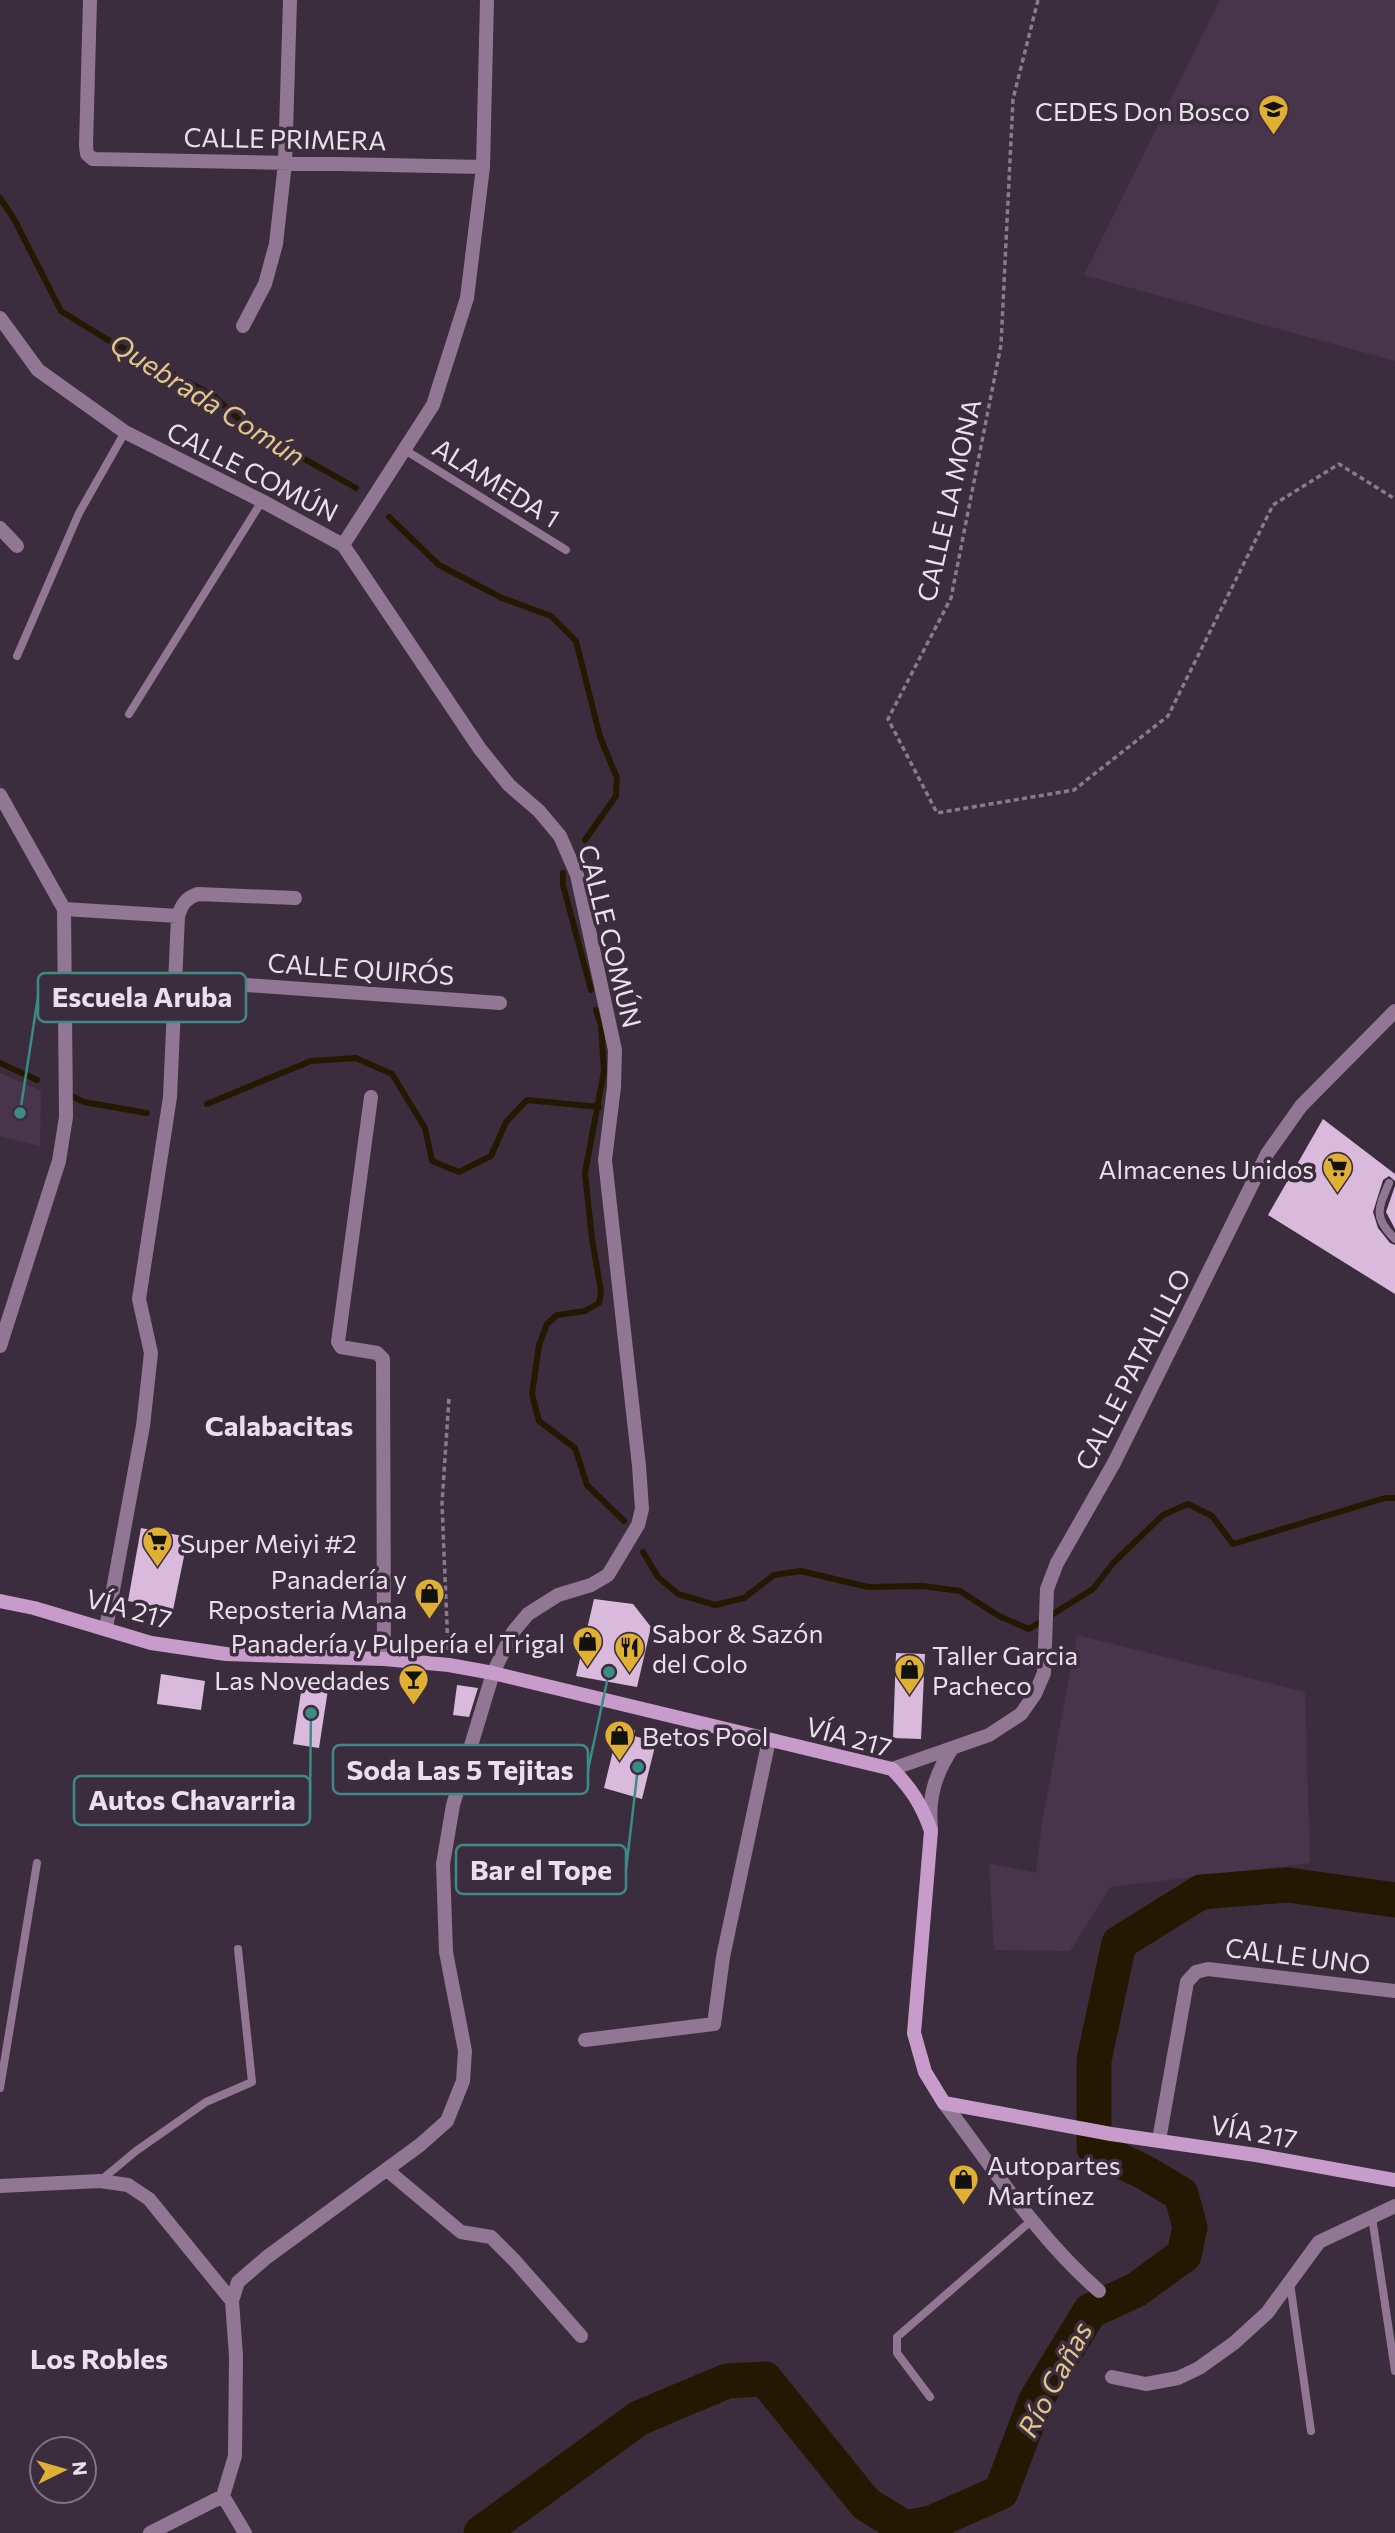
<svg xmlns="http://www.w3.org/2000/svg" width="1395" height="2533" font-family="Commissioner,sans-serif">
<style>
.built{fill:#49354b}
.lines{fill:none;stroke-linecap:round;stroke-linejoin:round}
.stream{stroke:#241900;stroke-width:6}
.river{stroke:#241900;stroke-width:35}
.building{fill:#d9badc}
.path{stroke:#887b8a;stroke-width:3.5;stroke-dasharray:5 3.5;stroke-linecap:butt}
.service{stroke:#917794;stroke-width:8}
.minor{stroke:#917794;stroke-width:14}
.secondary{stroke:#c79ccb;stroke-width:14}
.labels{text-anchor:middle;dominant-baseline:central;stroke-width:7;stroke-linejoin:round;paint-order:stroke}
.poi-label{font-size:26px;fill:#eae0eb;stroke:#3c2d3e;text-anchor:end}
.street-label{font-size:26px;fill:#eae0eb;stroke:#3c2d3e}
.water-label{font-size:28px;font-style:italic;fill:#e2c786;stroke:#3c2d3e}
.neighbourhood-label{font-size:28px;font-weight:bold;fill:#eae0eb;stroke:#3c2d3e}
.leader{fill:none;stroke:#3b8b87;stroke-width:2.5}
.callout-dot{fill:#3b8b87;stroke:#3c2d3e;stroke-width:2.5}
.callout{fill:#3c2d3e;stroke:#3b8b87;stroke-width:2.5}
.callout-label{font-size:28px;text-anchor:middle;font-weight:bold;fill:#eae0eb}
</style>
<rect width="100%" height="100%" fill="#3c2d3e"/>
<path class="built" d="M1220,0H1395V361L1084,275Z
M0,1073L41,1091L40,1146L0,1136Z
M1077,1635L1305,1692L1310,1863L1110,1887L1070,1951L994,1950L989,1863L1036,1873L1042,1824Z"/>
<g class="lines">
<path class="stream" d="M0,198L14,219L61,311L108,340L214,396L246,426L356,488
M389,517L439,565L502,598L551,616L576,641L600,737L617,778L616,796L585,840
M563,873V885L591,990
M596,1010L601,1025L604,1071L585,1173L592,1239L601,1291L599,1303L585,1311L557,1315L547,1324L539,1345L532,1394L539,1421L575,1448L587,1485L624,1521
M0,1063L37,1080
M69,1095L84,1102L147,1113
M207,1104L311,1061L356,1058L392,1074L425,1128L432,1161L459,1172L491,1156L506,1122L527,1100L599,1107
M643,1552L658,1577L678,1594L715,1605L744,1598L774,1575L801,1571L868,1587L923,1586L960,1591L999,1616L1029,1629L1093,1589L1114,1562L1163,1515L1188,1504L1212,1516L1233,1544L1385,1498H1395"/>
<path class="river" d="M481,2533L639,2418L727,2381L765,2379L866,2504L905,2528L931,2523L1001,2492L1036,2400L1090,2311L1136,2290L1184,2255L1190,2227L1181,2194L1144,2172L1094,2148V2060L1119,1943L1201,1892L1288,1885L1395,1900"/>
</g>
<path class="building" d="M1323,1119L1395,1174V1181L1389,1176L1383,1180L1373,1212L1378,1228L1390,1243L1395,1245V1294L1268,1215Z
M1395,1186V1229L1386,1212Z
M141,1528L188,1537L173,1610L128,1601Z
M594,1599L633,1604L651,1627L637,1687L576,1676Z
M896,1653L925,1654L921,1739L893,1738Z
M161,1674L205,1681L201,1710L157,1704Z
M303,1679L329,1683L319,1748L293,1744Z
M457,1685L478,1688L469,1717L453,1715Z
M619,1726L635,1730L634,1736L656,1742L642,1799L604,1788Z"/>
<g class="lines">
<path class="path" d="M1038,0L1013,99L1001,345L951,598L888,719L937,813L1074,790L1168,716L1273,505L1339,464L1395,499
M448,1650L442,1504L449,1397"/>
<path class="service" d="M405,450L566,550
M17,656L79,513L125,432
M129,714L262,501
M1389,1183C1378,1209 1373,1217 1395,1239
M0,2088L37,1863
M100,2181L136,2151L206,2102L252,2082L238,1949
M1372,2217L1395,2371
M1290,2283L1311,2431
M930,2397L897,2353V2337L1032,2220"/>
<path class="minor" d="M90,0L86,146L87,154L93,159L483,167
M0,318L38,370L125,432L262,501L343,545L480,749L509,785L539,811L560,836L577,875L615,1050L614,1087L605,1160L639,1466L642,1509L638,1525L608,1575L591,1585L558,1595L528,1614L513,1632L493,1673L453,1805L443,1864L446,1952L465,2051L463,2081L447,2121L420,2145L267,2257L238,2282L232,2301L236,2356L235,2456L223,2496L245,2533
M243,326L265,284L276,244L285,163L290,0
M0,528L17,546
M343,545L433,405L467,298L483,167L487,0
M0,795L64,909L66,1117L59,1161L0,1346
M64,909L178,916
M176,980L500,1003
M371,1097L338,1342L341,1347L377,1353L383,1359L384,1659
M106,1628L143,1426L151,1353L139,1299L170,1097L178,916C182,904 186,898 198,894L295,898
M892,1769L989,1735L1021,1714L1035,1694L1044,1673L1047,1589L1057,1563L1114,1463L1267,1154L1301,1106L1395,1011
M931,1828C928,1798 935,1775 951,1750
M585,2040L714,2024L723,1957L769,1740
M944,2103C993,2168 1038,2238 1099,2291
M1159,2140L1187,1982L1196,1972L1208,1969L1395,1991
M387,2170L461,2232L491,2237L515,2261L581,2336
M0,2186L100,2181L128,2185L149,2199L232,2301
M1112,2377L1146,2384L1178,2378L1199,2368L1234,2343L1267,2313L1319,2242L1395,2206
M150,2533L223,2496"/>
<path class="secondary" d="M0,1601L34,1608L151,1643L226,1654L384,1659L449,1665L493,1673L892,1769C911,1788 922,1805 931,1831L914,2033L925,2072L944,2103L1111,2134L1256,2155L1395,2180"/>
</g>
<defs>
<symbol id="university-pin" viewBox="-11 -11 22 30"><path d="M0 17L-7.5 6A9.5 9.5 0 1 1 7.5 6Z" fill="#dfb034" stroke="#3c2d3e"/><path d="M0-5L7-2L0 1L-7-2ZM-4 1L0 2.5L4 1V4Q0 6-4 4Z" fill="#111"/></symbol>
<symbol id="supermarket-pin" viewBox="-11 -11 22 30"><path d="M0 17L-7.5 6A9.5 9.5 0 1 1 7.5 6Z" fill="#dfb034" stroke="#3c2d3e"/><path d="M-6-5.5h2.5l.6 2H6L4.5 2H-2.5L-4.4-4H-6ZM-1.5 3.2a1.3 1.3 0 1 0 .1 0ZM3 3.2a1.3 1.3 0 1 0 .1 0Z" fill="#111"/></symbol>
<symbol id="shop-pin" viewBox="-11 -11 22 30"><path d="M0 17L-7.5 6A9.5 9.5 0 1 1 7.5 6Z" fill="#dfb034" stroke="#3c2d3e"/><path d="M-5-2.5h2.3a2.7 3.5 0 0 1 5.4 0H5L5.5 6h-11ZM-1.5-2.5h3a1.5 2.3 0 0 0-3 0Z" fill="#111"/></symbol>
<symbol id="restaurant-pin" viewBox="-11 -11 22 30"><path d="M0 17L-7.5 6A9.5 9.5 0 1 1 7.5 6Z" fill="#dfb034" stroke="#3c2d3e"/><path d="M-5-6h1v4h1v-4h1v4h1v-4h1v5L-1.5 .5V6h-2V.5L-5-1ZM5-6V6H3V1.5H1.5Q1.5-4 5-6Z" fill="#111"/></symbol>
<symbol id="bar-pin" viewBox="-11 -11 22 30"><path d="M0 17L-7.5 6A9.5 9.5 0 1 1 7.5 6Z" fill="#dfb034" stroke="#3c2d3e"/><path d="M-6-5H6L.8 .8V4.5H3.5V6h-7V4.5H-.8V.8Z" fill="#111"/></symbol>
</defs>
<g fill-rule="evenodd">
<use href="#university-pin" x="1256" y="92" width="35" height="47"/>
<use href="#supermarket-pin" x="1320" y="1150" width="35" height="47"/>
<use href="#supermarket-pin" x="140" y="1524" width="35" height="47"/>
<use href="#shop-pin" x="412" y="1576" width="35" height="47"/>
<use href="#shop-pin" x="570" y="1624" width="35" height="47"/>
<use href="#restaurant-pin" x="612" y="1630" width="35" height="47"/>
<use href="#shop-pin" x="892" y="1652" width="35" height="47"/>
<use href="#bar-pin" x="396" y="1662" width="35" height="47"/>
<use href="#shop-pin" x="602" y="1718" width="35" height="47"/>
<use href="#shop-pin" x="946" y="2162" width="35" height="47"/>
</g>
<g class="labels">
<g class="poi-label">
<text x="1250" y="110">CEDES Don Bosco</text>
<text x="1314" y="1168">Almacenes Unidos</text>
<text x="180" y="1542" text-anchor="start">Super Meiyi #2</text>
<text x="407" y="1578">Panadería y<tspan x="407" dy="30">Reposteria Mana</tspan></text>
<text x="652" y="1632" text-anchor="start">Sabor &amp; Sazón<tspan x="652" dy="30">del Colo</tspan></text>
<text x="565" y="1642">Panadería y Pulpería el Trigal</text>
<text x="932" y="1654" text-anchor="start">Taller Garcia<tspan x="932" dy="30">Pacheco</tspan></text>
<text x="390" y="1679">Las Novedades</text>
<text x="642" y="1735" text-anchor="start">Betos Pool</text>
<text x="987" y="2164" text-anchor="start">Autopartes<tspan x="987" dy="30">Martínez</tspan></text>
</g>
<g class="street-label">
<text transform="translate(285 138) rotate(1)">CALLE PRIMERA</text>
<text transform="translate(253 471) rotate(27)">CALLE COMÚN</text>
<text transform="translate(497 482) rotate(32)">ALAMEDA 1</text>
<text transform="translate(948 500) rotate(-77)">CALLE LA MONA</text>
<text transform="translate(611 936) rotate(76)">CALLE COMÚN</text>
<text transform="translate(361 968) rotate(4)">CALLE QUIRÓS</text>
<text transform="translate(1132 1369) rotate(-63)">CALLE PATALILLO</text>
<text transform="translate(129 1608) rotate(15)">VÍA 217</text>
<text transform="translate(849 1736) rotate(15)">VÍA 217</text>
<text transform="translate(1298 1955) rotate(7)">CALLE UNO</text>
<text transform="translate(1254 2131) rotate(10)">VÍA 217</text>
</g>
<g class="water-label">
<text transform="translate(208 399) rotate(32)">Quebrada Común</text>
<text transform="translate(1054 2379) rotate(-62)">Río Cañas</text>
</g>
<g class="neighbourhood-label">
<text x="279" y="1425">Calabacitas</text>
<text x="99" y="2358">Los Robles</text>
</g>
</g>
<path class="leader" d="M20 1113L38 997M609 1672L588 1770M311 1713L310 1800M638 1767L626 1870"/>
<g class="callout-dot">
<circle cx="20" cy="1113" r="7"/>
<circle cx="609" cy="1672" r="7"/>
<circle cx="311" cy="1713" r="7"/>
<circle cx="638" cy="1767" r="7"/>
</g>
<g class="callout">
<rect x="38" y="973" width="208" height="49" rx="7"/>
<rect x="333" y="1745" width="255" height="49" rx="7"/>
<rect x="74" y="1776" width="236" height="49" rx="7"/>
<rect x="456" y="1845" width="170" height="49" rx="7"/>
</g>
<g class="callout-label">
<text x="142" y="1007">Escuela Aruba</text>
<text x="460" y="1780">Soda Las 5 Tejitas</text>
<text x="192" y="1810">Autos Chavarria</text>
<text x="541" y="1880">Bar el Tope</text>
</g>
<g transform="translate(63 2470) rotate(85)"><circle r="33" fill="#3c2d3e" stroke="#827583" stroke-width="2"/>
<path d="M0-5L12 26L0 18L-12 26Z" fill="#dfb034"/>
<text y="-10" font-size="19" font-weight="bold" text-anchor="middle" fill="#eae0eb">N</text>
</g>
</svg>
